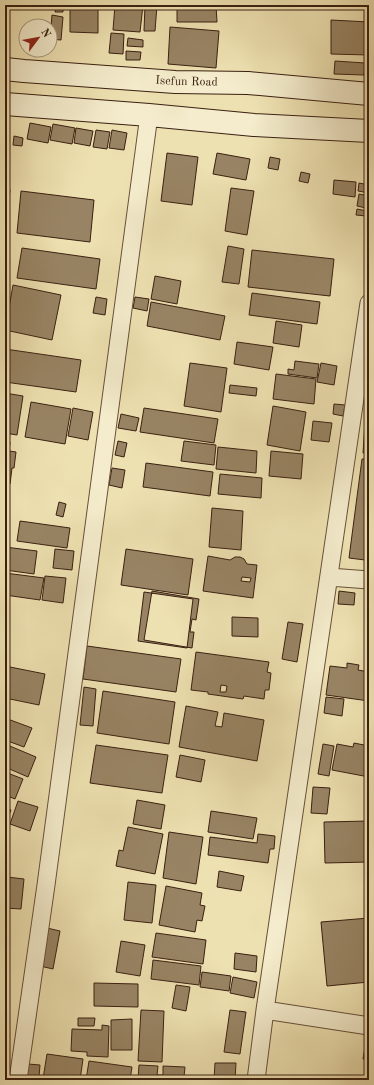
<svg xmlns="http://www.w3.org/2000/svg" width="374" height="1085" font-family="'Old Standard TT',serif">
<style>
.building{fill:#988464;stroke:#3a2011;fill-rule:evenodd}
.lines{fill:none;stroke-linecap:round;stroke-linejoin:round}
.street-casing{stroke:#675039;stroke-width:19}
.secondary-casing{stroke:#3a2011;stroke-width:24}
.street{stroke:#f4eccc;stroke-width:17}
.secondary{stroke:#f4eccc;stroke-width:22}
.labels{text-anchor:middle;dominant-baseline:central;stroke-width:4;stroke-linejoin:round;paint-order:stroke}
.street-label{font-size:12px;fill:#3a2011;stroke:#f4eccc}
</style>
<rect width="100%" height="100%" fill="#eee1b1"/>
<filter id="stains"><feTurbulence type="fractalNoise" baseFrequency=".005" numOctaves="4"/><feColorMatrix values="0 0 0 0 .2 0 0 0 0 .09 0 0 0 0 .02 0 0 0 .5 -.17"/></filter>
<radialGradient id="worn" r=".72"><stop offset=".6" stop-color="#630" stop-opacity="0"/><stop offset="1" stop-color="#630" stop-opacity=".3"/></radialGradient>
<path class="building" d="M56,5H63V12H55Z
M70,5H98V33L70,32Z
M115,5H143L140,32L113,30Z
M145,5H157L155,31H144Z
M177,5H216L217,22H177Z
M52,15L63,17L61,40L50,39Z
M331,20L369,22V55L331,54Z
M170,27L219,31L216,68L168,64Z
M111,33L124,34L123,54L109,53Z
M128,38L143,40V47L127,46Z
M126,51L141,52L140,60H126Z
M335,61L365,63L364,75L334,74Z
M30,123L51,127L48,143L27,139Z
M53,124L75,128L72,144L50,140Z
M76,128L93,131L90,146L74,143Z
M96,130L110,132L107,149L93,147Z
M112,130L127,133L124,150L109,148Z
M14,136L23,138L22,146L13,145Z
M167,153L198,157L192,205L161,201Z
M217,153L250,159L246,180L213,174Z
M270,157L280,159L278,170L268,168Z
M301,172L310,174L308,183L299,181Z
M334,180L356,182L355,197L333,194Z
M359,183L369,185V193L358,191Z
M231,188L254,191L247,235L225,231Z
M5,189L10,190L5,230Z
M21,191L94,200L90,242L17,233Z
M359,194L369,196L366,208L357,206Z
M357,209L367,211L366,216L356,215Z
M5,245L9,246L5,269Z
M228,246L244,249L239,284L222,282Z
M22,248L100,259L96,289L17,278Z
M252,250L334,259L330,296L248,287Z
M155,276L181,281L177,304L151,299Z
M13,285L61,295L52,340L5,330Z
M252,293L320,302L317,324L249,315Z
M96,297L107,299L105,315L93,313Z
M135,297L149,299L147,311L133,308Z
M151,302L225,316L220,340L147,326Z
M276,321L302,325L299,347L273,343Z
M237,342L273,347L269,370L234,364Z
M5,349L81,360L76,392L5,382Z
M295,361L319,364L317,378L288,374V369L294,370Z
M190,363L227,368L221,412L184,406Z
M321,363L337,366L334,385L317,382Z
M276,374L316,379L314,404L273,399Z
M230,385L257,388L256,396L229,393Z
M5,393L23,396L17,435L5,433Z
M31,402L71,409L65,444L25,437Z
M334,404L345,405L343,416L333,414Z
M273,406L306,412L300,451L267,445Z
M73,408L93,412L88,440L68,436Z
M144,408L218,419L214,443L140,432Z
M121,414L139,418L136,431L118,428Z
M313,421L332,423L329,442L311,440Z
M365,422L369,423V453H363Z
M5,441L10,442L9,451L16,452L14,468H12L10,484L5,483Z
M118,441L127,443L124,457L115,455Z
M184,441L216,445L214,465L181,461Z
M218,447L257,451L256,473L216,469Z
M271,451L303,454L301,479L269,476Z
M362,459H369V531L365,560L349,558Z
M146,463L213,472L210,496L143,487Z
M112,468L125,470L122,488L109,485Z
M220,474L262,478L261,498L218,494Z
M5,494H8L6,524H5Z
M59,502L66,504L63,517L56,515Z
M212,508L243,511L241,550L209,547Z
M20,521L70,528L67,548L17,541Z
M5,547L37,551L34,574L5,570Z
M55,549L74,551L72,570L53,568Z
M126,549L193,559L188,595L121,585Z
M208,556L230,560L235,557H240L244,559L247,564L257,565L253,598L203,591ZM242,577L251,578L250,582L241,581Z
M5,573L44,578L40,600L5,595Z
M45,576L66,578L63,603L42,600Z
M152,591L199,599L196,620L192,619L190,632H194L192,648L144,640Z
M339,591L355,593L354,605L338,604Z
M144,592L193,599L187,648L138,641Z
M232,617L258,618V637L232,636Z
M288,622L303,624L297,662L282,659Z
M87,646L181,659L176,692L83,679Z
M196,652L269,662L267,672L271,673L269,690H265L264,699L244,696L243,699L208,694V692L191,690ZM221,685L227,686L226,692H220Z
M347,663L359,665L358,670L369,672V701L326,695L330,666L347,668Z
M5,666L45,674L39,705L5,698Z
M84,687L96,689L93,726L80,725Z
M103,691L175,702L169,744L97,733Z
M326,697L344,699L342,716L324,713Z
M186,706L218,712L215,726L222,727L224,713L264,720L257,761L179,747Z
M5,718L32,728L24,747L5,740Z
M354,743L369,746V777L332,770L337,744L353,747Z
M5,744L36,757L28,777L5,767Z
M323,744L334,746L329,776L318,774Z
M96,745L168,755L162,793L90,783Z
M180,755L205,760L201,782L176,777Z
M5,772L23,779L15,799L5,795Z
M313,787L330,788L327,814L311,813Z
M137,800L165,805L161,829L133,824Z
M18,801L38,807L30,831L10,824Z
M5,807L11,810L5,826Z
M211,811L257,818L253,839L208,832Z
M369,821V862L325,863L324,822Z
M128,827L163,834L155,874L116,866L119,850L123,851Z
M5,831L9,832L5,848Z
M169,832L203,837L196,884L163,878Z
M258,834L275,836L274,849H270L268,863L208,855L210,837L257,843Z
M219,871L244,876L241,891L217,887Z
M7,877L24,879L21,909L5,908Z
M128,882L156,885L152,923L124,920Z
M166,886L202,893L200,905L205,906L202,921L197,920L195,932L159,925Z
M369,918V982L327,986L321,922Z
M47,928L60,931L53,969L40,966Z
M156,933L206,940L203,964L152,957Z
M121,941L145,945L140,976L116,972Z
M235,953L257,956L256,972L234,969Z
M153,960L201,966L199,985L151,979Z
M202,972L231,976L229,991L200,987Z
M233,977L257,982L254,998L230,993Z
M94,983L138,984V1007L94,1006Z
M176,985L190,987L186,1011L172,1008Z
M141,1010L164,1011L162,1062L138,1061Z
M230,1010L246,1012L240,1054L224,1052Z
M78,1018H95L94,1026H78Z
M132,1019V1050H111V1020Z
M102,1025L109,1026L108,1057L87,1056V1052L71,1051L72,1029L102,1030Z
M365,1047L369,1048V1060L363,1059Z
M47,1054L83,1059L80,1080H51L43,1079Z
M89,1061L132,1067L130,1080H86Z
M215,1063H236L235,1080H214Z
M28,1064L40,1065L39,1077L27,1076Z
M139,1065L158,1066L157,1075H163V1066L185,1067L184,1077H188V1080H138Z"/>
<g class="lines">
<defs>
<path id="street" d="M329,577L369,580
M265,1010L369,1026
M18,1080L46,885L149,115
M256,1080L265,1010L369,303"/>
<g id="secondary">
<path id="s1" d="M5,69L24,71L175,82L248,83L369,94"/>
<path d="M5,104L149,115L254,125L369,131"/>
</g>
</defs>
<use href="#street" class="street-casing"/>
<use href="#secondary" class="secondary-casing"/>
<use href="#street" class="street"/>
<use href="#secondary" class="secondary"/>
</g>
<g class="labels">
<g class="street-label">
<text stroke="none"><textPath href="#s1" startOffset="182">Isefun Road</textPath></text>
</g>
</g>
<rect width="374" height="1085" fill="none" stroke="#eee1b1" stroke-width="20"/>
<rect x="6" y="6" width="362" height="1073" fill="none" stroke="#3a2011" stroke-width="2"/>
<rect x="10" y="10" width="354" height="1065" fill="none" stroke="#3a2011"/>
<g transform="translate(38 38) rotate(58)"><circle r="19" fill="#f4eccc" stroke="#aa9a81"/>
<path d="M0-3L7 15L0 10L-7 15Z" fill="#8f2418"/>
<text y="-6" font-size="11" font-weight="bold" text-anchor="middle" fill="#3a2011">N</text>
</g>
<rect width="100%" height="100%" filter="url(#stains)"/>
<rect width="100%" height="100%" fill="url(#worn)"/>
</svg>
